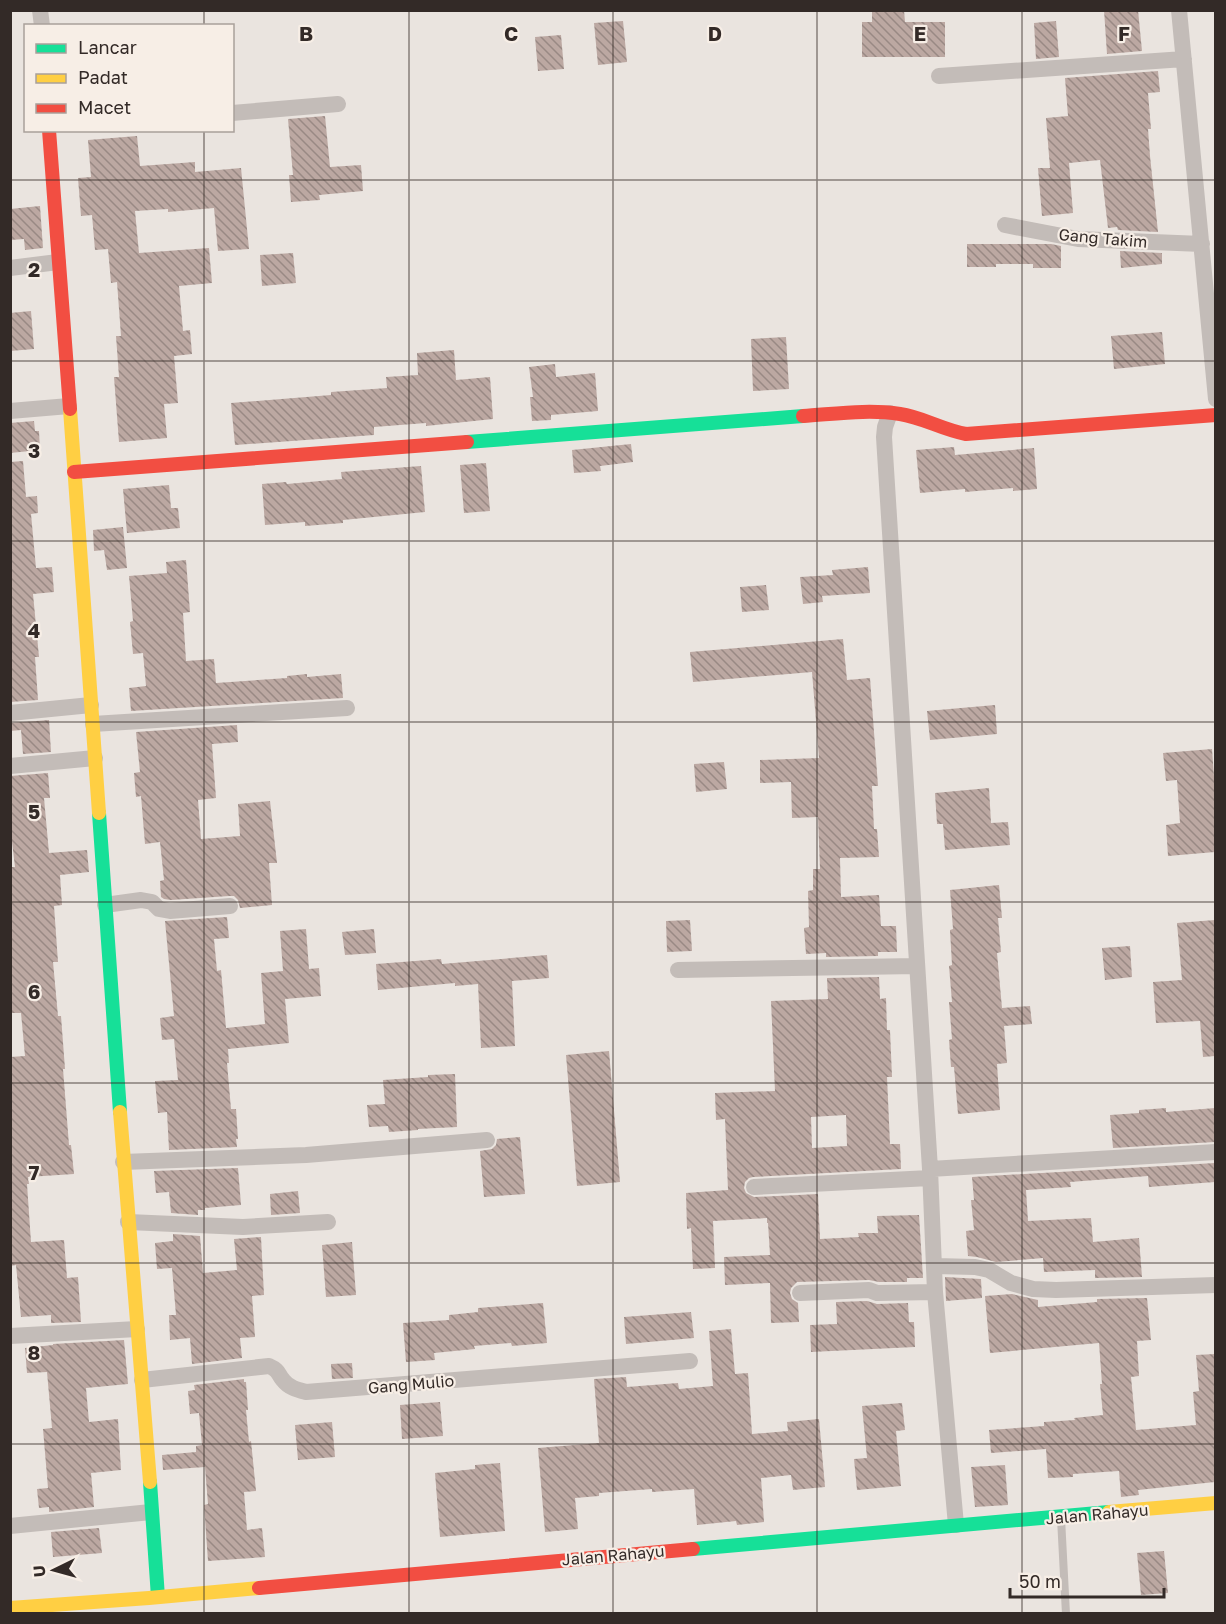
<svg xmlns="http://www.w3.org/2000/svg" width="1226" height="1624" font-family="'Golos Text',sans-serif">
<style>
.building{fill:url(#building-back-hatch);fill-rule:evenodd}
.lines{fill:none;stroke-linecap:round;stroke-linejoin:round}
.lane{stroke:#c3bcb8;stroke-width:8}
.street{stroke:#c3bcb8;stroke-width:16}
.fast{stroke:#16e098;stroke-width:14}
.slow{stroke:#ffcf43;stroke-width:14}
.jam{stroke:#f24e42;stroke-width:14}
.grid{fill:none;stroke:#332a27;stroke-width:1.5;stroke-opacity:0.55}
.labels{text-anchor:middle;dominant-baseline:central;stroke-width:4.5;stroke-linejoin:round;paint-order:stroke}
.street-label{font-size:16px;fill:#332a27;stroke:#f7eee6}
.grid-label{font-size:20px;text-anchor:middle;font-weight:bold;fill:#332a27;stroke:#f7eee6;stroke-width:4.5;stroke-linejoin:round;paint-order:stroke}
</style>
<defs>
<pattern id="building-back-hatch" width="6" height="6" patternUnits="userSpaceOnUse" patternTransform="scale(1.5)"><rect width="6" height="6" fill="#bca8a2"/><path d="M-1 5l2 2M0 0l6 6M5-1l2 2" fill="none" stroke="#998984"/></pattern>
</defs>
<rect width="100%" height="100%" fill="#eae4df"/>
<path class="building" d="M872,10H904L905,22H945V57H862V22H872Z
M1104,10H1138L1142,51L1107,54Z
M623,21L627,62L598,65L594,23Z
M1056,21L1059,57L1036,59L1034,23Z
M561,35L564,69L538,71L535,37Z
M1158,71L1160,92L1148,93L1151,129H1148L1150,156L1158,232L1118,230L1117,227L1108,228L1100,160L1069,163L1073,213L1042,216L1038,168H1050L1046,118L1068,116L1065,78Z
M325,116L330,167L361,165L363,191L319,195L320,200L291,202L289,175H293L288,119Z
M137,136L140,166L195,162V172L241,168L249,249L218,251L214,208L168,212V209L135,211L139,253L209,248L212,283L179,286L183,331L190,330L192,354L174,356L178,403L164,404L167,438L119,442L114,377H119L116,336H121L117,282L111,283L108,249L95,250L92,215L81,216L78,178L91,177L88,140Z
M40,206L43,248L25,250L24,239L10,240V209Z
M967,244H1051L1061,246V268H1033V264H996V267H967Z
M1120,251L1162,253V264L1121,268Z
M293,253L296,283L262,286L260,255Z
M31,311L34,349L10,351V313Z
M1162,332L1165,364L1114,369L1111,336Z
M786,337L789,389L753,391L751,339Z
M454,350L456,380L490,377L493,419L426,426V423L374,427V435L235,445L231,403L331,395V392L387,388L386,377L418,375L417,353Z
M555,364L556,377L595,373L598,411L551,415V420L532,421L530,397H533L529,367Z
M34,421L35,431H39L40,450L10,453V423Z
M631,444L633,462L600,466L601,471L574,473L572,450Z
M954,447L955,455L1034,448L1037,489L1013,491V488L965,492V489L920,493L916,450Z
M23,461L26,497L37,496L38,513L31,514L36,568L52,567L54,592L33,594L39,657H35L38,700L10,702V462Z
M486,463L490,511L464,513L460,465Z
M421,466L425,512L343,520V523L305,526V522L265,525L262,484L286,482L287,484L342,479L341,472Z
M169,485L171,508H178L180,528L127,533L123,489Z
M123,527L127,568L107,570L104,550L94,551L93,530Z
M186,560L190,612L183,613L186,661L214,659L216,683L287,678V676L307,674V677L341,674L343,698L131,711L129,688L146,686L143,653L133,654L130,622L133,621L129,576L167,573L166,562Z
M868,567L870,593L822,596L823,602L803,604L800,577L833,575L832,570Z
M766,585L769,610L742,612L740,587Z
M843,639L847,680L870,678L878,786H872L874,829H877L879,857L840,858L841,897L879,895L881,926H896L897,952H878V956L826,957V953L806,954L804,928L809,927L808,891L813,890V869H820L818,817L792,818L791,782L760,783V760L819,758L812,672L693,682L690,652Z
M995,705L997,734L930,740L927,711Z
M49,720L51,752L23,754L21,730L10,731V723Z
M237,725L238,742L212,744L216,798L198,800L201,839L240,836L238,804L270,801L277,863H269L272,905L240,908L238,900L234,896H229L171,900L164,899L161,897L160,881L164,880L160,842L145,844L141,796L136,797L134,773L140,772L136,732Z
M1212,749L1215,790V852L1168,856L1166,825L1180,823L1177,780L1166,781L1163,753Z
M724,762L727,789L696,792L694,764Z
M48,773L50,798H44L49,853L87,850L89,872L60,875L62,905L54,906L58,962H53L58,1016H61L65,1069H63L69,1145H71L74,1174L28,1177L29,1184H27L31,1242L64,1240L67,1278L78,1277L81,1322L51,1323V1315L21,1317L16,1265L10,1266V1057L25,1056L21,1013H10V867H15L10,825V776Z
M989,788L991,823L1008,822L1010,845L945,850L943,824H937L935,793Z
M999,885L1002,918H998L1001,952L997,953L1002,1008L1030,1006L1032,1024L1004,1026L1007,1063L997,1064L1000,1110L958,1114L954,1067H951L949,1040L952,1039L949,1002H952L949,966L952,965L950,930L953,929L950,890Z
M227,917L229,938L214,939L217,971L221,970L226,1028L265,1024L261,973L283,971L280,931L306,929L309,969L319,968L321,996L285,999L289,1043L228,1049L229,1063H227L231,1109H236L238,1139H236L237,1147L169,1150L167,1112L158,1113L155,1081L178,1080L174,1039L162,1040L160,1018L174,1016L165,921Z
M690,920L692,951L667,952L666,921Z
M1215,920V1056L1203,1057L1200,1021L1156,1023L1153,982L1182,980L1177,923Z
M374,929L376,953L345,955L342,932Z
M1130,946L1132,977L1105,980L1102,948Z
M547,955L549,978L512,981L515,1046L481,1048L478,984L455,986V983L378,990L376,964L441,959L442,964Z
M879,977L880,999L886,998L887,1030H890L892,1077H887L890,1144H900L901,1169L753,1177L749,1178L745,1182L744,1188L746,1193L754,1197L818,1194L820,1239L859,1237L858,1233H878L877,1216L919,1215L923,1278H907V1282H879L869,1280L797,1282L791,1288L790,1293L792,1299L798,1303L799,1322L771,1323L770,1283L725,1285L724,1257L770,1255L768,1223H767V1218L713,1221L715,1268L693,1269L691,1228L687,1229L686,1193L728,1190L725,1119L716,1120L715,1093L775,1091L771,1001L828,999L827,978ZM846,1115L847,1146L812,1148L811,1117Z
M609,1051L620,1182L577,1186L566,1055Z
M455,1074L457,1127L418,1129V1130L389,1132L388,1126L369,1127L367,1105L385,1104L383,1080L428,1077V1075Z
M1166,1108V1112L1215,1108V1142L1113,1148L1110,1115L1139,1113V1110Z
M520,1137L525,1194L484,1197L480,1151L492,1149L496,1145L497,1139Z
M1215,1163V1182L1149,1187L1148,1176L1070,1182L1071,1187L1026,1190L1028,1221L1091,1218L1093,1242L1139,1238L1142,1277L1095,1278V1270L1044,1272L1043,1258L996,1262L977,1257L968,1256L966,1231L974,1230L971,1200H974L972,1177Z
M238,1168L241,1205L205,1208V1210H198V1215L171,1213L169,1192L156,1193L154,1171Z
M298,1191L300,1213L271,1215L270,1194Z
M173,1234L200,1236L203,1273L237,1270L234,1239L261,1237L264,1295L252,1296L255,1337L240,1338L242,1358L192,1364L190,1338L170,1340L169,1315H176L172,1268L157,1269L155,1243L173,1241Z
M352,1242L356,1295L326,1297L322,1245Z
M945,1277L981,1279L982,1298L946,1301Z
M1012,1294L1038,1300V1307L1097,1302V1299L1147,1298L1151,1340L1137,1341L1139,1376L1131,1377L1136,1430L1196,1425L1193,1392L1199,1391L1196,1355L1215,1354V1482L1138,1490L1139,1495L1121,1497L1119,1471L1073,1474V1477L1048,1478L1046,1449L991,1453L989,1430L1044,1426V1422L1075,1420L1074,1418L1103,1415L1100,1384H1102L1099,1343L990,1353L985,1296Z
M867,1301L877,1304L908,1303L909,1322H914L915,1347L811,1352L810,1325L837,1324L836,1302Z
M543,1303L547,1343L512,1346L511,1343L474,1346L475,1349L434,1353L435,1360L406,1362L403,1323L449,1320V1315L478,1312V1308Z
M691,1312L694,1338L626,1344L624,1317Z
M731,1329L735,1374L748,1373L752,1434L788,1431L787,1422L819,1419L825,1487L793,1490L791,1475L761,1478L764,1522L737,1525L736,1521L697,1525L694,1489L652,1492V1489L599,1493V1496L575,1498L578,1529L545,1532L538,1448L599,1443L594,1379L626,1377L627,1387L678,1383L679,1389L713,1386L709,1331Z
M124,1340L128,1384L86,1388L89,1422L118,1419L121,1470L91,1473L94,1507L49,1512V1507L39,1508L37,1489L48,1488L43,1429L52,1428L47,1372L27,1373L25,1348L53,1345V1344Z
M352,1363L353,1378L332,1379L331,1364Z
M244,1379V1382H246L248,1410H246L249,1442L251,1441L256,1491L244,1492L247,1530L262,1528L265,1557L208,1561L204,1505L208,1504L205,1467L163,1470L162,1455L196,1452V1446L202,1445L199,1413L190,1414L188,1391L195,1390L194,1385Z
M440,1402L443,1436L402,1439L400,1405Z
M902,1403L905,1430L896,1431L901,1486L857,1490L854,1459L867,1458L862,1406Z
M332,1422L335,1457L298,1460L295,1425Z
M500,1463L505,1531L440,1537L435,1473L475,1469V1465Z
M1005,1465L1008,1505L975,1507L971,1467Z
M99,1528L102,1553L53,1557L51,1532Z
M1164,1551L1168,1593L1141,1595L1137,1553Z"/>
<g class="lines">
<path class="lane" d="M1061,1518L1066,1614"/>
<path class="street" d="M40,10L42,26
M1179,10L1216,399
M939,76L1184,59
M232,113L338,104
M1005,225L1078,239L1202,244
M10,268L58,262
M10,411L69,406
M890,413L885,427L884,437L930,1169L935,1292L956,1525
M10,713L91,705
M93,724L347,708
M10,766L95,758
M105,905L141,900L152,902L159,909L170,911L230,906
M678,970L917,966
M123,1162L306,1155L487,1140
M930,1169L1216,1152
M754,1187L930,1178
M128,1222L243,1227L328,1222
M935,1266L975,1267L989,1270L1011,1283L1033,1289L1056,1290L1216,1285
M800,1293L869,1290L877,1293L935,1292
M10,1336L137,1329
M142,1380L269,1366C280,1371 277,1373 283,1380C289,1388 298,1390 306,1392L690,1361
M10,1526L151,1512"/>
<path class="fast" d="M467,442L803,416
M99,813L120,1112
M150,1482L158,1597
M693,1549L1109,1512"/>
<path class="slow" d="M70,409L99,813
M120,1112L150,1482
M1109,1512L1216,1503
M10,1608L149,1598L259,1588"/>
<path class="jam" d="M49,130L70,409
M803,416C835,414 868,409 900,414C922,417 943,430 966,434L1216,415
M74,472L467,442
M259,1588L693,1549"/>
</g>
<path class="grid" d="M204,10V26M409,10V1614M613,10V1614M817,10V1614M1022,10V1614M204,130V1614M10,180H1216M10,361H1216M10,541H1216M10,722H1216M10,902H1216M10,1083H1216M10,1263H1216M10,1444H1216"/>
<g class="labels">
<g class="street-label">
<text transform="translate(1103 238) rotate(5)">Gang Takim</text>
<text transform="translate(411 1384) rotate(-5)">Gang Mulio</text>
<text transform="translate(1097 1514) rotate(-5)">Jalan Rahayu</text>
<text transform="translate(613 1555) rotate(-5)">Jalan Rahayu</text>
</g>
</g>
<g class="grid-label">
<text x="306" y="41">B</text>
<text x="511" y="41">C</text>
<text x="715" y="41">D</text>
<text x="920" y="41">E</text>
<text x="1124" y="41">F</text>
<text x="34" y="277">2</text>
<text x="34" y="458">3</text>
<text x="34" y="638">4</text>
<text x="34" y="819">5</text>
<text x="34" y="999">6</text>
<text x="34" y="1180">7</text>
<text x="34" y="1360">8</text>
</g>
<rect width="1226" height="1624" fill="none" stroke="#332a27" stroke-width="24"/>
<rect x="24" y="24" width="210" height="108" fill="#f7eee6" stroke="#a9a09a" stroke-width="1.5"/>
<rect x="36" y="44" width="30" height="9" fill="#16e098" stroke="#a9a09a" stroke-width="1.5"/>
<text x="78" y="54" font-size="18" fill="#332a27">Lancar</text>
<rect x="36" y="74" width="30" height="9" fill="#ffcf43" stroke="#a9a09a" stroke-width="1.5"/>
<text x="78" y="84" font-size="18" fill="#332a27">Padat</text>
<rect x="36" y="104" width="30" height="9" fill="#f24e42" stroke="#a9a09a" stroke-width="1.5"/>
<text x="78" y="114" font-size="18" fill="#332a27">Macet</text>
<g transform="translate(54 1570) rotate(265)" stroke="#f7eee6" stroke-width="4.5" paint-order="stroke">
<path d="M0-4.5L10 22L0 15L-10 22Z" fill="#332a27"/>
<text y="-9" font-size="16" font-weight="bold" text-anchor="middle" fill="#332a27">U</text>
</g>
<path d="M1010 1588v9h154v-9" fill="none" stroke="#332a27" stroke-width="3"/>
<text x="1019" y="1588" font-size="18" fill="#332a27" stroke="#f7eee6" stroke-width="4.5" paint-order="stroke">50 m</text>
</svg>
